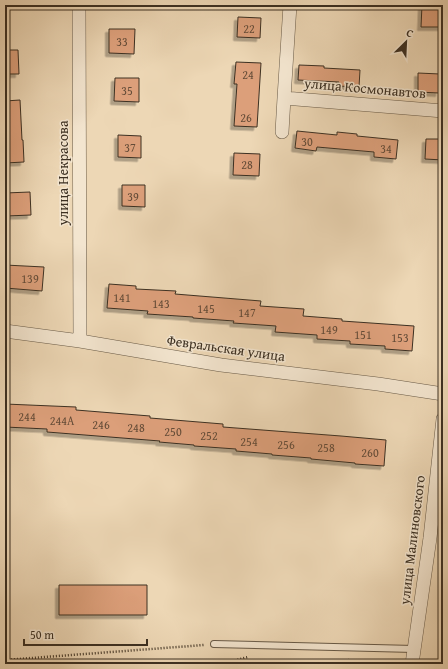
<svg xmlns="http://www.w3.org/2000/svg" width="448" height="669" font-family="'Gentium Book Plus',serif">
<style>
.building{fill:#dc9f7a;stroke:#3c3022;filter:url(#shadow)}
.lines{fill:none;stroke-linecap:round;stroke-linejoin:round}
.lane-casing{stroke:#685a47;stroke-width:8}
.street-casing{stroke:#685a47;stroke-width:14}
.path{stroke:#3c3022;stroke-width:2.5;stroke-dasharray:1 2;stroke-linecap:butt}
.lane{stroke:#f3e5cf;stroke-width:6}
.street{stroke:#f3e5cf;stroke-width:13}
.labels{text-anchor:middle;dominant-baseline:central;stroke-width:3;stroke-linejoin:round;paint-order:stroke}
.number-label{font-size:12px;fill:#644c38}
.street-label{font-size:14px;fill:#3c3022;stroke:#f3e5cf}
</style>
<defs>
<filter id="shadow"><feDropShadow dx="-3.5" dy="3.5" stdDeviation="0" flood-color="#0004"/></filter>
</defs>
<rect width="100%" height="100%" fill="#edd7b5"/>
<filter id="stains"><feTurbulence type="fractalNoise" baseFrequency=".005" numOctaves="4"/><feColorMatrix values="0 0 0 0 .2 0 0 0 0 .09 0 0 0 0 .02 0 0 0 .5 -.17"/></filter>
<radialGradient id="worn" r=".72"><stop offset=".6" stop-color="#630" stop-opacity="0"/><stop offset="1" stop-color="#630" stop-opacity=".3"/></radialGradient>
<path class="building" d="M422,5H443V27H421Z
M238,17L261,18L260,38L237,37Z
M109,29H135L134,54L109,53Z
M5,50H18L19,74H5Z
M236,62L261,63L257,127L234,126L237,84H234Z
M299,65L324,66V68L360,70L359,87L338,86L339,82L298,80Z
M418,73L440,74L439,93L418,92Z
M115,78H139V102L114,101Z
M20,100L22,140H23L24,162L5,163V101Z
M297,131L337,135V132L357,134V136L398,140L396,159L374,157V152L317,147L316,151L295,148Z
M118,135L141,136V158L118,157Z
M426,139H443V160L425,159Z
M234,153L260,154L259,176L233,175Z
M122,185H145V207L122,206Z
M30,192L31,215L6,216L5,193Z
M5,265L44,267L42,291L5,288Z
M109,284L136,286V289L176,291L175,294L261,301L260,306L304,309L303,316L342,319V321L414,326L412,351L385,349V346L350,344V341L317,339V335L275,332L276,326L233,323L234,321L193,318V317L147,314L148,311L107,308Z
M5,404L76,407V410L150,416V418L223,424V427L341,436L386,440L384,466L355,464V463L311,459V458L272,455V454L236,451V449L194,446V445L159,442L160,441L47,432V429L5,427Z
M59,585H147V615H59Z"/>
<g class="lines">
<defs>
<path id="lane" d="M214,644L414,649"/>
<path id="street" d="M79,5L80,341
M284,98L290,5
M282,132L284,98L443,111
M5,331L80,341L221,365L378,384L443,394
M412,664L430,538L443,419"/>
</defs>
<use href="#lane" class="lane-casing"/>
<use href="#street" class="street-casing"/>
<path class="path" d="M5,660L204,645
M348,660L363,664
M220,664L248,657"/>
<use href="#lane" class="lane"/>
<use href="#street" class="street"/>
</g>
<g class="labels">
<g class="number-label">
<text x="249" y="28">22</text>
<text x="122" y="41">33</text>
<text x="248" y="74">24</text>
<text x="127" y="90">35</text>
<text x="246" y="117">26</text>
<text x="307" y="141">30</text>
<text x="130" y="147">37</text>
<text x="386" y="148">34</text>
<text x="247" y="164">28</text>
<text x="133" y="196">39</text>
<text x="30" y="278">139</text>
<text x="122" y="297">141</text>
<text x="161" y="303">143</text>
<text x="206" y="308">145</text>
<text x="247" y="312">147</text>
<text x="329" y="329">149</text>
<text x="363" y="334">151</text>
<text x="400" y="337">153</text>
<text x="27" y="416">244</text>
<text x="62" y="420">244А</text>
<text x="101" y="424">246</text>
<text x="136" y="427">248</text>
<text x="173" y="431">250</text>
<text x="209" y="435">252</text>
<text x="249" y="441">254</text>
<text x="286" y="444">256</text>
<text x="326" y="447">258</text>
<text x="370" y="452">260</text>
</g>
<g class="street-label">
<text transform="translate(365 88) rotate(5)">улица Космонавтов</text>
<text transform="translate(63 173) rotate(-90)">улица Некрасова</text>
<text transform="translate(226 348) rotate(8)">Февральская улица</text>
<text transform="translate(412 540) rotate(-83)">улица Малиновского</text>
</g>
</g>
<rect width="448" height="669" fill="none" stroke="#edd7b5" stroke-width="20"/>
<rect x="6" y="6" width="436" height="657" fill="none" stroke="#3c3022" stroke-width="2"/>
<rect x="10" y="10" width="428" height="649" fill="none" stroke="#3c3022"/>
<g transform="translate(406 42) rotate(24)" stroke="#f3e5cf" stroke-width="3" paint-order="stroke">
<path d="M0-3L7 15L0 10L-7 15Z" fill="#3c3022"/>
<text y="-6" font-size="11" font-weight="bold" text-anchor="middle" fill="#3c3022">С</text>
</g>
<path d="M24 639v6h123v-6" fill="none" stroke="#3c3022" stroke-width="2"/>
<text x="30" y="639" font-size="12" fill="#3c3022" stroke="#f3e5cf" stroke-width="3" paint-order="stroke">50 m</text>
<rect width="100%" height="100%" filter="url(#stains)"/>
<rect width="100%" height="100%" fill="url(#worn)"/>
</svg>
